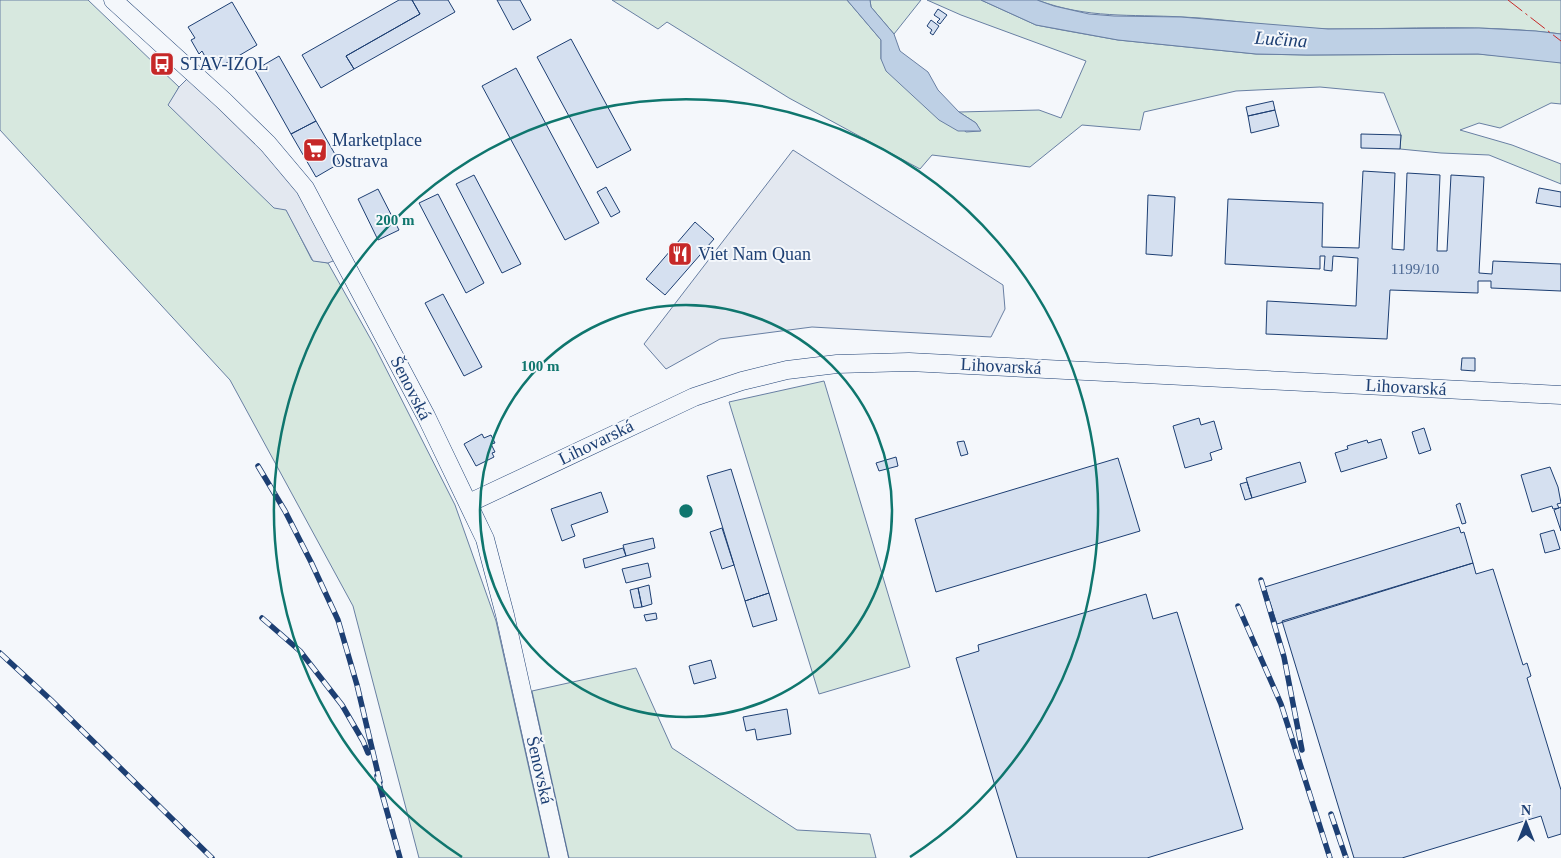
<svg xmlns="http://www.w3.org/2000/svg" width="1561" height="858" font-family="'Times New Roman',serif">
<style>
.green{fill:#d7e8df;stroke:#687fa3}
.parking{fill:#e3e8f0;stroke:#687fa3}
.water{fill:#bed0e5;stroke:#687fa3}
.building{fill:#d5e0f0;stroke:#1d3f73}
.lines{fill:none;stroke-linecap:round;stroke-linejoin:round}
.secondary-casing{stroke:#1d3f73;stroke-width:19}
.secondary{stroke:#f4f7fb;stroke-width:18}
.rail-casing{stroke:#1d3f73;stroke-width:5.5}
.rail{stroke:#f4f7fb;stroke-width:4;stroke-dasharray:11;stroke-linecap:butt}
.power{stroke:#c62828;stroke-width:1;stroke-dasharray:18 4 2.5 4;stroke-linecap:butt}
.ring{fill:none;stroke:#0f766e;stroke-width:2.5}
.labels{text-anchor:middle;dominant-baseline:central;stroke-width:4;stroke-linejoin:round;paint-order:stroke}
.number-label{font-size:15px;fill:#4b6792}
.poi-label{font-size:18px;fill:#1d3f73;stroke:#f4f7fb;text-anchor:start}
.street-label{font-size:18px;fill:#1d3f73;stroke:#f4f7fb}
.water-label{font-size:19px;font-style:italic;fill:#1d3f73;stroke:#f4f7fb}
.centre{fill:#0f766e;stroke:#f4f7fb;stroke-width:2.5}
.ring-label{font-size:15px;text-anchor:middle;font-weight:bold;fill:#0f766e;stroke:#f4f7fb;stroke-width:4;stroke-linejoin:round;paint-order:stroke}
</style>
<rect width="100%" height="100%" fill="#f4f7fb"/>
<path class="green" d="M0,0H88L179,87L169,105L286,209L312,260L328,263L374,345L455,505L496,621L549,858H419L353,606L230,380L0,130Z
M612,0H847L881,40V59L966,132L980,131L976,123L959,112L1039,110L1061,118L1086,61L961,15L927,0H981L1036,25L1062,30L1118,40L1256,54L1307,55L1478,54L1551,60L1561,63V104L1551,103L1500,128L1479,123L1460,130L1512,145L1561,164V184L1489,155L1441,153L1400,149L1401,135L1384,93L1320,87L1236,91L1144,112L1140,130L1082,125L1030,167L932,155L920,169L789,98L667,22L658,29Z
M870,0H921L894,34L871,7Z
M1037,0H1561V34C1484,24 1407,29 1330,29C1281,29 1232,19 1183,17C1129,14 1089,19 1037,0Z
M824,381L910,667L819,694L729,402Z
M636,668L672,748L797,830L870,834L876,858H569L532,691Z"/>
<path class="parking" d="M193,73L268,144L343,257L328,263L313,261L286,210L274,208L168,105L179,87Z
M793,150L1003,285L1005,309L991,337L812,327L720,339L666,369L644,344Z"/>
<path class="water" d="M847,0H870L871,7L894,34L900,51L928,72L938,90L959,112L976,123L981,131H958L939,120L886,71L881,59V40Z
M981,0H1037L1054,6L1089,14L1114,16L1181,17L1328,29L1479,28L1536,31L1561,34V63L1478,54L1307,55L1256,54L1118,40L1036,25Z"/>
<path class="building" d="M399,0H412L420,14L346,56L354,69L321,88L302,55Z
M412,0H448L455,12L354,69L346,56L420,14Z
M497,0H520L531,20L513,30Z
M232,2L257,45L213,71L202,51L199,54L191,40L195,38L188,27Z
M938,9L947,15L940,24L937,22L940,19L934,15Z
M931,20L939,26L933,35L930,33L932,30L927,26Z
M571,39L631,150L597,168L537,57Z
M279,56L316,121L291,134L255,70Z
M516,68L599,223L565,240L482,86Z
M1273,101L1275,110L1248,116L1246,107Z
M1275,110L1279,126L1251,133L1248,116Z
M316,121L340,163L316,177L291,134Z
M1361,134L1401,135L1400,149L1361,148Z
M1363,171L1395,173L1392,249L1404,250L1407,173L1440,175L1437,251H1447L1451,175L1484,177L1479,273L1492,274L1493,261L1561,264V291L1491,288V281H1478V293L1390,290L1387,339L1266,334L1267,301L1356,306L1358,258L1333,256L1332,271L1324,270L1325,256H1320V269L1225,264L1228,199L1323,203L1322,247L1359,248Z
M474,175L521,264L502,273L456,184Z
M606,187L620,212L611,217L597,192Z
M1539,188L1561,192V207L1536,203Z
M378,189L399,230L378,240L358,199Z
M438,194L484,283L466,293L419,203Z
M1148,195L1175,197L1172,256L1146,254Z
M695,222L714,239L665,295L646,279Z
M443,294L482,367L464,376L425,303Z
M1462,358H1475V371L1461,370Z
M1199,418L1201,425L1214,421L1222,449L1210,453L1212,460L1185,468L1173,426Z
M1424,428L1431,450L1419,454L1412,432Z
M482,434L484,438L491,435L495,443L491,444L495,452L492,453L494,457L476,466L464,444Z
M1381,439L1387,458L1341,472L1335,453L1348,449L1347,446L1367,440L1368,443Z
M964,441L968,454L961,456L957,442Z
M896,457L898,466L879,471L876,463Z
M1118,458L1140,531L936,592L915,519Z
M1300,462L1306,482L1252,498L1246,478Z
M1550,467L1558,487L1561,503L1557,504L1559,508L1553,509L1552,506L1532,512L1521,475Z
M731,469L769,593L745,601L707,476Z
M1247,482L1252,498L1245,500L1240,484Z
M601,492L608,512L571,525L575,536L562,541L551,509Z
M1460,503L1466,523L1462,524L1456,505Z
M1561,507V531L1554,510Z
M1459,527L1461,533L1464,532L1473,563L1277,624L1265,587Z
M722,528L734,565L722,569L710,532Z
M1554,530L1560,549L1545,553L1540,534Z
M653,538L655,548L626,556L623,545Z
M623,548L626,556L585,568L583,559Z
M648,563L651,577L626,583L622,569Z
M1473,563L1476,574L1493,569L1523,665L1527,663L1531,676L1527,678L1561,790V834L1548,838L1541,816L1402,858H1354L1282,621Z
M649,585L652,604L642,607L638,588Z
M638,588L642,607L634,608L630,590Z
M769,593L777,620L753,627L745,601Z
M1146,594L1153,619L1177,612L1243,829L1147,858H1017L956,658L979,651L978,645Z
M656,613L657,619L646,621L644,615Z
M711,660L716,678L694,684L689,666Z
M787,709L791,734L757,740L755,729L746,731L743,717Z"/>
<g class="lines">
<defs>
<path id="secondary" d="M113,0L224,101L268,144L305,188L426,416L485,539L505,615L559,858
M469,503L694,397L742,381L787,370L837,364L909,362L1561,395"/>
</defs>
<use href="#secondary" class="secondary-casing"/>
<use href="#secondary" class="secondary"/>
<defs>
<path id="rail" d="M258,466L285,511L311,562L338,620L357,685L380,782
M1261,580L1284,657L1302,750
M1238,606L1281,704L1330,858
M262,618L300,651L342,705L363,741L368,753
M0,653L51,700L212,858
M377,776L400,858
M1331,814L1346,858"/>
</defs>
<use href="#rail" class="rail-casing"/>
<use href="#rail" class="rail"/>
<path class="power" d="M1508,0L1561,41"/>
</g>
<g class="ring">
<circle cx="686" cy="511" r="206"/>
<path d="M462 857A412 412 0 1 1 910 857"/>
</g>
<defs>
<symbol id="bus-square" viewBox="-11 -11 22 22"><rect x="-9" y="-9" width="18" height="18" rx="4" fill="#c62828" stroke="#f4f7fb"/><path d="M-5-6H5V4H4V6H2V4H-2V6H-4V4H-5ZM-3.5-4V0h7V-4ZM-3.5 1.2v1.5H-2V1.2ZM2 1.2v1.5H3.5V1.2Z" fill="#fff"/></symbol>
<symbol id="supermarket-square" viewBox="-11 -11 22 22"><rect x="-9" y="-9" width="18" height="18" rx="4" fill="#c62828" stroke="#f4f7fb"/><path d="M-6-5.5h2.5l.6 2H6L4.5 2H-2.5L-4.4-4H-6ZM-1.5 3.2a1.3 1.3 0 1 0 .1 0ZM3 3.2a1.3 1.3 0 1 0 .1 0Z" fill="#fff"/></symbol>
<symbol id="restaurant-square" viewBox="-11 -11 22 22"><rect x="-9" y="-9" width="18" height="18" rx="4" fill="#c62828" stroke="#f4f7fb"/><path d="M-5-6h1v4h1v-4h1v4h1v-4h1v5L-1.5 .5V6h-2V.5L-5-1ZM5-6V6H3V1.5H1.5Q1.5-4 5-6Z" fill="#fff"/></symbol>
</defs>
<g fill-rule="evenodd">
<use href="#bus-square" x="148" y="50" width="28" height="28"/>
<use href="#supermarket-square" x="301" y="136" width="28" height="28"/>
<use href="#restaurant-square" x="666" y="240" width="28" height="28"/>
</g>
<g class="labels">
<g class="number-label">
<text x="1415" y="269">1199/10</text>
</g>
<g class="poi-label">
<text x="180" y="64">STAV-IZOL</text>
<text x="332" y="140">Marketplace<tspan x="332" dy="21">Ostrava</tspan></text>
<text x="698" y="254">Viet Nam Quan</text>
</g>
<g class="street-label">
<text transform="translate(1001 366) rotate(3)">Lihovarská</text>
<text transform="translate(1406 387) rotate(3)">Lihovarská</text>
<text transform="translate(411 388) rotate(63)">Šenovská</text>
<text transform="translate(596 442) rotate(-26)">Lihovarská</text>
<text transform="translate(540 770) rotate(77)">Šenovská</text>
</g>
<g class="water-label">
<text transform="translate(1281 39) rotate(4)">Lučina</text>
</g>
</g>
<circle cx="686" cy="511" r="8" class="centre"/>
<g class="ring-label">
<text x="395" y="225">200 m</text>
<text x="540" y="371">100 m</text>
</g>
<g transform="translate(1526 823)" stroke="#f4f7fb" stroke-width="4" paint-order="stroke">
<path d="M0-4L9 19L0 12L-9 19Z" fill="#1d3f73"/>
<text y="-8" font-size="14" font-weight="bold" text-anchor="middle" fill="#1d3f73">N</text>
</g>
</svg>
